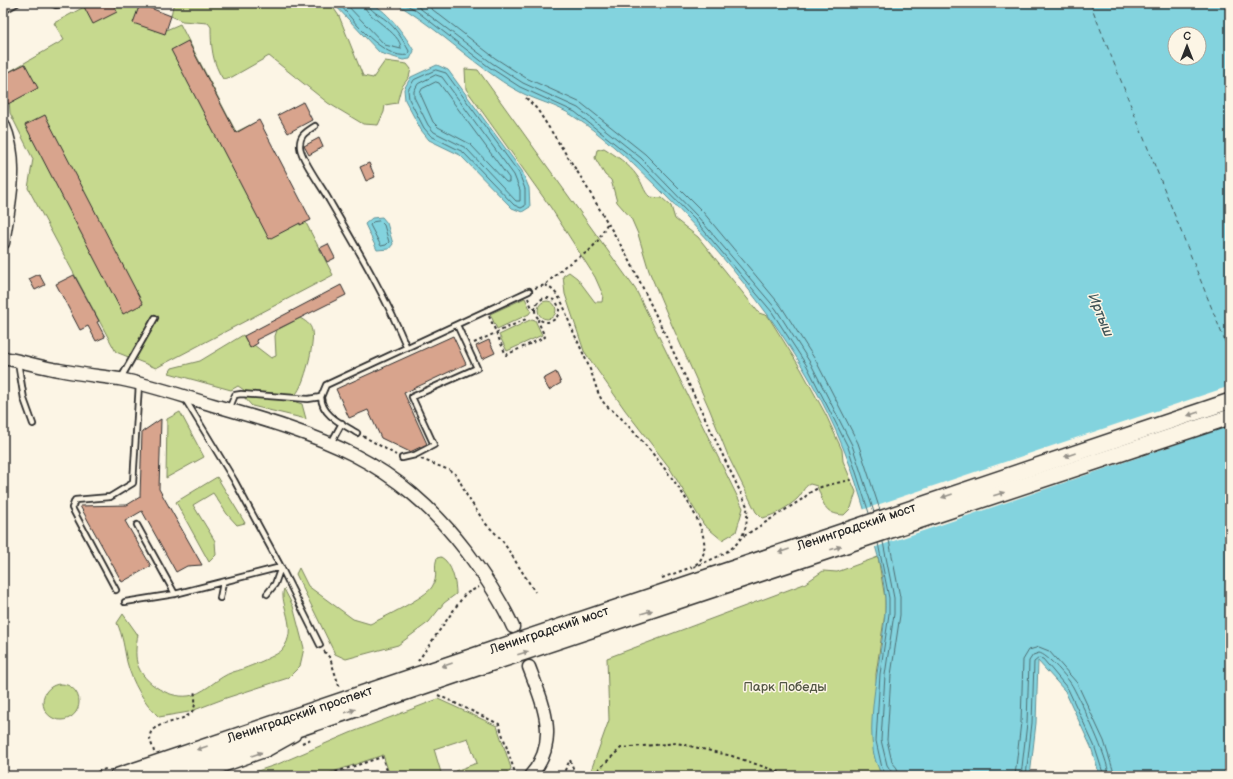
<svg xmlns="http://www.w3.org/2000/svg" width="1233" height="779" font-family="'Balsamiq Sans',sans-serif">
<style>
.green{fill:#c6d98e;stroke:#78825c}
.water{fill:#83d3de;stroke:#609096;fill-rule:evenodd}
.pier{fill:#fcf5e5}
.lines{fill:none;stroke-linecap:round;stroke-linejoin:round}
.shore{stroke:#4e6e73;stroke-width:1}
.ferry{stroke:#415558;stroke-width:1;stroke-dasharray:5 4;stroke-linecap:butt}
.building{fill:#d8a48d;stroke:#2b2b2b}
.tertiary-tunnel{stroke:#d2cdc0;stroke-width:12;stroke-dasharray:12 6;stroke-linecap:butt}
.service-casing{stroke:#2b2b2b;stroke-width:8}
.tertiary-casing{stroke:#2b2b2b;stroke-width:15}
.primary-casing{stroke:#2b2b2b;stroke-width:18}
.path{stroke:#2b2b2b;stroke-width:2;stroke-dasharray:3 3;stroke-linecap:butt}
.service{stroke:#fcf5e5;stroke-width:4.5}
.tertiary{stroke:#fcf5e5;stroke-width:12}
.primary{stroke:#fcf5e5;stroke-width:15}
.primary-bridge-casing{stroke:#2b2b2b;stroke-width:18;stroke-linecap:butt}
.primary-bridge{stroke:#fcf5e5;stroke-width:15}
.oneway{fill:#949088}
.labels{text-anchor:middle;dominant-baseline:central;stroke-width:3;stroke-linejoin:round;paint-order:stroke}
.street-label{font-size:13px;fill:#2b2b2b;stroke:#fcf5e5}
.park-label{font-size:13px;fill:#525644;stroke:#fcf5e5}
.water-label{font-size:14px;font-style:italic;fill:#415558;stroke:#fcf5e5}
</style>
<rect width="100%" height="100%" fill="#fcf5e5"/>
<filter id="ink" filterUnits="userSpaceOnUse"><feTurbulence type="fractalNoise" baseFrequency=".025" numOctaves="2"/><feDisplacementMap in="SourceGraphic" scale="8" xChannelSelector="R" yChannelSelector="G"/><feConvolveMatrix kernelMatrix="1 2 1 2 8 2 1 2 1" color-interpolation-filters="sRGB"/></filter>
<g filter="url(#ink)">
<path class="green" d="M97,3L140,4L166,30L180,24L236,132L254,123L333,275L156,368L116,352L28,188L33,159L10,113L7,73L64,40L54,23L84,7Z
M178,3H330L339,16L363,76L373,78L385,61L407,64L411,69L409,77L401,88L397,103L385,105L384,112L378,125L363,124L328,103L269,56L232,77L223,79C212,63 211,45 211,27L208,23L182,21L171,16L173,6Z
M465,69L478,70L636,290L743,508L736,532L722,540L704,525L669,467L625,410L584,351L565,294L563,276L569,272L577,278L595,302H602L603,295L595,277L551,208L466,89Z
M604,148C615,155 629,164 637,176C643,183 643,191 650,197L662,198L671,206L675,219L698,237L759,313L768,316L801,369L826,415L842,450L843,461L856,492L851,508L844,515C823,514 824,503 817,486L810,484C803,487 803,493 798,498C790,506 774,516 762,518L756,512L729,458L709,408L671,323L649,271L638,234L631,218L617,202L611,180L605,175L595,158L597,150Z
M525,298L531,311L529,314L497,329L490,314Z
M538 310a9 9 0 1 1 18 0a9 9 0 1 1-18 0Z
M300,318C305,321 311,324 312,331C315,344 304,385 296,394V402L302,404L306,419L252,406L242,395L244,390L238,386L231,390L169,373L172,368L200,361L243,335L250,347L254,345L271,358L276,356L275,336L277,330Z
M532,319L535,320L542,335L507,351L499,335Z
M180,412L204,457L166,478L167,419Z
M217,477L245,523L237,525L227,514L213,493L193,505L215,541L216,555L209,562L176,502Z
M441,557C452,563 456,582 456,594L444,603L429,622L398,645L346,659L335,654L296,574L299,568L308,586L353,619L370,624C383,618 426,597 432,587C439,576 433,569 437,558Z
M878,557L885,598V613L876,674L879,770L884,776H589L609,720L607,658L804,584L823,571L837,572Z
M284,589L293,606L304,648L300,666L288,678L226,698L189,712L159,717C144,703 132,682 127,662C124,648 123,636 117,623L123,614L138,635C136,644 135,654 137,663C143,684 172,701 193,695C208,690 218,677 233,672C242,670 277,656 282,650C300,628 278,604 284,589Z
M43 702a18 18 0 1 1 36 0a18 18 0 1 1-36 0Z
M438,699L497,726L511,768L507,776H452L455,771L477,763L468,738L434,749L442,776H390L383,755L321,776H243L278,764L350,733Z"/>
<path class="water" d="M333,3C345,3 357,2 368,3C384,5 407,38 414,51L410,59L403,60L380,53Z
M395,3H1230V776H1100L1091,747L1065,691L1038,661L1036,723L1030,776H884C854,745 889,638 885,597C883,569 874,542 866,515C859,493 853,471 844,450C806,354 738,270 667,197C639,169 606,137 573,116C557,105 537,101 520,92C508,86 497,78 486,70C456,48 428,22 395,3ZM1175,34H1199V58H1175Z
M437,65L448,70L522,171L529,188L530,207L522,212L512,208L460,155L429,140L421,130L405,100L404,89L411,77Z
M382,217L387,223L393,244L389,249L377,250L365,224L372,218Z"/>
<path class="pier" d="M1230,386V426L873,548L862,510Z"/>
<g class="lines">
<path class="shore" d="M339,3C352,20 384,60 408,55L409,51C403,40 396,28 386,20C380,15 369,11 368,3
M345,3L385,45L401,49C402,32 364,17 363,3
M403,3L414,9L489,67L520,87L575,112L638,162L695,220L772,312L807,366L848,447L869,513
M413,3L492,63L523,83L578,108L641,158L698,217L776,309L811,364L852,445L874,512
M424,3L495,58L526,78L581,103L645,154L703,212L781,306L816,361L858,443L880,510
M436,70L446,73L519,173L525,189V206L521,208L514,205L463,152L431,136L424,128L409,99L408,90L414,80Z
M436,75L442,77L514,175L520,190V201H516L466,148L434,132L428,125L414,97V91L418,84Z
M436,82L439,83L509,178V182H506L470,144L438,127L433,122L420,93L422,89Z
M380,221L384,225L389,242L386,245L381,246L370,225L373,222Z
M889,540L900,597V615L891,675L887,740L892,762L897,768L898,776
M883,542L894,598V614L885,675L881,740L887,765L891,771L892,776
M878,543L889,598V614L880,674L876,741L882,768L887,776
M1015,776L1021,722L1023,660L1029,650L1039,647L1049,651L1077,683L1104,741L1115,776
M1021,776L1027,723L1029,661L1033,655L1039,653C1047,654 1069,679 1073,687C1083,706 1108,757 1109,776
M1026,776L1032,723L1034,662L1039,658L1043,659L1068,689L1094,745L1104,776"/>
<path class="ferry" d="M1090,3L1230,354"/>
</g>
<path class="building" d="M82,3H113L117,12L93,24Z
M140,4L171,16L165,34L133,23Z
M188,41L236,133L259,120L311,220L300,225V223L269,239L171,50Z
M25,64L38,88L8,104L3,95V75Z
M303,102L312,120L288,133L278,115Z
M45,115L143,304L123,314L25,125Z
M319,138L323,147L309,155L304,146Z
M369,163L375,177L366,181L360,167Z
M328,244L335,258L327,262L320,248Z
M39,274L45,285L35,290L29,279Z
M74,275L99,321L97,322L105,337L96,341L88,326L80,330L56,284Z
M341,285L346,295L256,340L258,343L250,348L244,336Z
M453,336L466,364L404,393L427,444L410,452L381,438L368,410L349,418L336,389Z
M489,340L495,353L482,359L476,346Z
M556,372L561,383L549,390L543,379Z
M161,419L159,489L202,565L187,566L176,572L142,511L125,521L151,566L122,582L80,506L127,505L140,497L142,432Z"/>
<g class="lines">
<path class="tertiary-tunnel" d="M513,627L529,667"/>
<defs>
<path id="service" d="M51,3L56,5L68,3
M3,11L17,3
M315,126C306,132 299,135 300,147C301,159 322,187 329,200C357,248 386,297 407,348
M18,362L24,399L33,424
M121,378L155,318
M185,399L234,480L281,567L320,645
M229,409L235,395L241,394L308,399L321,397
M357,433C343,424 322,416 321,397L326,385L529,291
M331,443L342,423
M402,458L415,455L434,445L412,397L477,368L457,325
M137,525L175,594
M116,590L72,508L75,500L110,497L133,483L139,384
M267,594L275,584L281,567
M220,598L223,583
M125,602L175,594L281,567"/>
<path id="tertiary" d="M3,124C20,161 9,204 3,243
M3,358C22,361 40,367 59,370C79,374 99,376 119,379C151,385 182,396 213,405C322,436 395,458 467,552C484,575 501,600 513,627
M529,667C543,704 561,742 530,776
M194,776L267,750L294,735"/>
<g id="primary">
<path id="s1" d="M118,776L482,653"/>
<path d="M159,776L486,665"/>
</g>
</defs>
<use href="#service" class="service-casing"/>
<use href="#tertiary" class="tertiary-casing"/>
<use href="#primary" class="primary-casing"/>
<path class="path" d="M526,98L537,109L582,179L630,261L747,506C750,548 724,554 691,568
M545,285C558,291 564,305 568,319C575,337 584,354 591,372C595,382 597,394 604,403C608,408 615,412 620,417C640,438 734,539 695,565
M535,288L545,285L565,266L589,251L597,242L607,224
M528,298L532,308H535
M535 310a12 12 0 1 1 24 0a12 12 0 1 1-24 0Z
M489,316L506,355L545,337L538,321L539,318
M474,343L528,318
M363,436L396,455
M421,459L449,470L457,475L467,496L485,523L502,540L535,592
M744,536L804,498C815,485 835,484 850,480L852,477
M662,578L692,567
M324,651L330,658L340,689
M418,661L465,594L479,587
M438,695L499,724L516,776
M302,743L311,739
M154,752C153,747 150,742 150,737C149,720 188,725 194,708C196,703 195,696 194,690
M86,776L108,768
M324,776L382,757L389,776
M562,776L570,760L576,776
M596,776L599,769L621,748L677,743L732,756L791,776"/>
<use href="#service" class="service"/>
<use href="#tertiary" class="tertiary"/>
<use href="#primary" class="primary"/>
<defs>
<g id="primary-bridge">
<path id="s2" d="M482,653L1230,401"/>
<path d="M486,665L1230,417"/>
</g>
</defs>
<use href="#primary-bridge" class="primary-bridge-casing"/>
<use href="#primary-bridge" class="primary-bridge"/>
</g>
<defs><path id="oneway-solid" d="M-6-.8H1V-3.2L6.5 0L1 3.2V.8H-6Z"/></defs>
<g class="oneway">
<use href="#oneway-solid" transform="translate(1193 414) rotate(161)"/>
<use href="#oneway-solid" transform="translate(1070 455) rotate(161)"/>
<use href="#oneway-solid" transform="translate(999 494) rotate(-18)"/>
<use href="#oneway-solid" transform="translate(947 496) rotate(161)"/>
<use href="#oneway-solid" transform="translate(836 548) rotate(-18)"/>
<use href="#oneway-solid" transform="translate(784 551) rotate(161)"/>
<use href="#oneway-solid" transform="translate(647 612) rotate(-18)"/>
<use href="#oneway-solid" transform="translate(523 653) rotate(-18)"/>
<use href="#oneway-solid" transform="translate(447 665) rotate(161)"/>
<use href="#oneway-solid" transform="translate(350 711) rotate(-19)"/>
<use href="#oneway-solid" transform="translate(202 748) rotate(161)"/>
<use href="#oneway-solid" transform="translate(257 754) rotate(-19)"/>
</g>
</g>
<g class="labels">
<g class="street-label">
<text stroke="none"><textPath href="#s2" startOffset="395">Ленинградский мост</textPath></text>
<text stroke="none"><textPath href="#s2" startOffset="71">Ленинградский мост</textPath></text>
<text stroke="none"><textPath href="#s1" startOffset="192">Ленинградский проспект</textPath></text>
</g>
<g class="park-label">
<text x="785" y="687">Парк Победы</text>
</g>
<g class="water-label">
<text transform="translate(1101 315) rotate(68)">Иртыш</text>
</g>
</g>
<rect width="1233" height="779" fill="none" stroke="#fcf5e5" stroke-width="16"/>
<rect x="8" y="8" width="1217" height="763" fill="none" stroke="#2b2b2b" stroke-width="1.5" filter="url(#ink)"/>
<g transform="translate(1187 46)"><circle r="19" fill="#fcf5e5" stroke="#a8a49b"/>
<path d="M0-3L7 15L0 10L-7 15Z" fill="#2b2b2b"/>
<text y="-6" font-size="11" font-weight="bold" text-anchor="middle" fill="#2b2b2b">С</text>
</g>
</svg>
